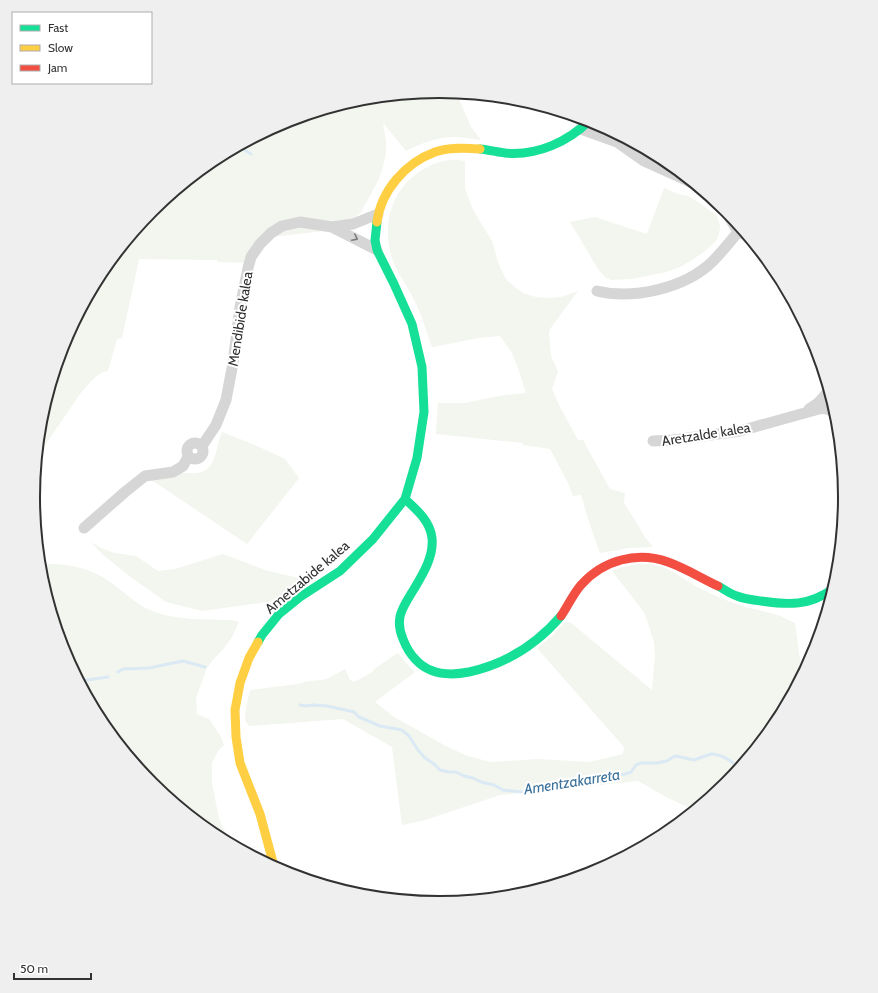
<svg xmlns="http://www.w3.org/2000/svg" width="878" height="993" font-family="Cabin,sans-serif">
<style>
.green{fill:#f2f6ee}
.lines{fill:none;stroke-linecap:round;stroke-linejoin:round}
.stream{stroke:#dbe9f4;stroke-width:3}
.street{stroke:#d6d6d6;stroke-width:11}
.fast{stroke:#16e098;stroke-width:9}
.slow{stroke:#ffcf43;stroke-width:9}
.jam{stroke:#f24e42;stroke-width:9}
.oneway{stroke:#7c7c7c}
.labels{text-anchor:middle;dominant-baseline:central;stroke-width:4;stroke-linejoin:round;paint-order:stroke}
.street-label{font-size:14px;fill:#323232;stroke:#fff}
.water-label{font-size:15px;font-style:italic;fill:#3a7099;stroke:#fff}
.rim{fill:none;stroke:#323232;stroke-width:2}
</style>
<rect width="100%" height="100%" fill="#fff"/>
<path class="green" d="M439,91L456,92L471,127L481,140C473,139 466,138 458,137C439,136 422,143 406,151L383,123L386,141V153L384,163L379,179L361,212L349,222L333,230L272,237L263,246L253,263L217,262V260L139,259L122,338L117,339L108,371L103,372L98,375L91,381L80,394L37,457L41,417L64,341L102,271L152,209L214,159L284,121L360,98Z
M448,160H458L465,161V189L473,210L492,241L499,265L506,279L509,282L516,288L523,293L536,297L550,298L561,297L578,291L550,329L549,333L551,356L558,371L552,389L559,405L578,440H583L610,489L625,493L624,503L638,525L644,536L653,547L629,548L613,551L600,553L589,522L581,495L573,496L568,483L550,449L523,445V443L436,434L438,403H465L504,395L526,393L518,368L512,353L500,336L478,338L433,347H432C426,330 421,313 413,298C408,287 400,277 395,266C384,240 385,211 402,188C414,173 430,163 448,160Z
M664,188L678,194L688,196L700,203L717,216L720,225V228L719,234L717,240L704,252L692,260L680,267L666,272L632,279L611,280L606,278L598,269L570,222L595,217L647,234Z
M222,432L255,445L285,459L299,478L247,544L150,479C159,477 168,474 177,473C191,472 205,478 213,461C217,452 218,441 222,432Z
M91,542L101,548L115,553L136,556L158,571L175,569L223,554L265,570L307,580L284,598L270,606L274,601L202,611L166,602L132,578L102,554Z
M46,564C71,564 92,568 113,584C125,593 136,604 150,610C175,621 206,619 232,620L239,622L232,637L225,647L212,661L206,670L196,698L197,714L209,719L221,737L224,745L218,751L212,763V783L219,819L225,832L228,842L213,834L152,783L101,722L64,652L41,575L40,565Z
M638,564H651L663,567L675,573L697,587L720,598L745,607L778,615L795,623L802,675L776,722L726,784L694,810L668,798L638,781L500,795L422,821L402,825L392,747L343,719L249,726L245,720L246,708L250,690L298,684L309,681L323,680L329,678L345,669L350,680L354,682L373,672L374,669L398,653L406,663L415,672L375,702L394,717L444,745L465,755L490,762L538,759L589,762L623,754L624,747L537,648L552,636L564,623L570,622L652,690L655,655L654,642L647,620L644,612L612,571L619,568Z"/>
<g class="lines">
<path class="stream" d="M238,146L251,154
M118,672L123,669L149,668L183,661L205,667
M80,681L108,677
M300,705L306,706L313,705L327,706L350,711L354,712L359,717L380,726L402,730L409,736L418,750L425,758L434,764L440,770L449,772H456L464,776L473,778L481,782L494,785L503,790L522,792L528,791L544,788L554,787L568,781L577,783H587L608,778L617,775L625,774L631,772L636,765L641,763H657L667,761L673,757L676,756L694,760L711,754C721,754 732,761 739,768"/>
<path class="street" d="M581,129L617,142L644,161L684,179L699,187
M724,208L738,232L748,236
M332,227L377,250
M597,291C633,300 685,288 712,262C721,253 730,242 738,232
M809,409L818,403L829,391
M653,441L673,440L740,431L819,409L824,408L835,412
M187 451a8 8 0 1 1 16 0a8 8 0 1 1-16 0Z
M202,446L216,425L226,400L233,363L240,307L248,268L251,257L260,244L271,233L282,226L300,222L332,227L353,224L378,214
M84,528L125,492L145,476L173,472L183,466L188,457"/>
<path class="fast" d="M480,149C489,150 497,152 505,153C537,156 568,142 590,120
M405,499C417,510 430,521 432,538C434,556 423,574 414,589C403,607 394,618 403,639C406,647 410,654 416,660C430,675 449,676 469,672C505,664 537,644 561,616
M718,586C724,589 730,594 737,596C744,599 753,600 761,601C789,605 809,606 833,589
M258,642L262,635L279,614L300,597L340,571L373,539L405,499L417,458L424,412L422,367L412,324L394,284L377,250L375,240L377,222"/>
<path class="slow" d="M377,222C381,191 405,163 435,152C449,147 466,148 480,149
M258,642L249,658L240,683L235,710L236,737L240,763L260,814L274,866"/>
<path class="jam" d="M561,616C568,606 573,594 581,585C603,560 637,551 668,562C685,568 701,578 718,586"/>
</g>
<defs><path id="oneway-chevron" d="M-2-3.5L2.5 0L-2 3.5" fill="none" stroke-width="1.6" stroke-linecap="round" stroke-linejoin="round"/></defs>
<use class="oneway" href="#oneway-chevron" transform="translate(355 238) rotate(27)"/>
<g class="labels">
<g class="street-label">
<text transform="translate(240 319) rotate(-81)">Mendibide kalea</text>
<text transform="translate(706 434) rotate(-9)">Aretzalde kalea</text>
<text transform="translate(307 577) rotate(-40)">Ametzabide kalea</text>
</g>
<g class="water-label">
<text transform="translate(572 782) rotate(-9)">Amentzakarreta</text>
</g>
</g>
<path d="M0 0H878V993H0ZM40 497a399 399 0 1 1 798 0a399 399 0 1 1-798 0Z" fill="#efefef" fill-rule="evenodd"/>
<path class="rim" d="M40 497a399 399 0 1 1 798 0a399 399 0 1 1-798 0Z"/>
<rect x="12" y="12" width="140" height="72" fill="#ffffff" stroke="#adadad"/>
<rect x="20" y="25" width="20" height="6" fill="#16e098" stroke="#adadad"/>
<text x="48" y="32" font-size="12" fill="#323232">Fast</text>
<rect x="20" y="45" width="20" height="6" fill="#ffcf43" stroke="#adadad"/>
<text x="48" y="52" font-size="12" fill="#323232">Slow</text>
<rect x="20" y="65" width="20" height="6" fill="#f24e42" stroke="#adadad"/>
<text x="48" y="72" font-size="12" fill="#323232">Jam</text>
<path d="M14 973v6h77v-6" fill="none" stroke="#323232" stroke-width="2"/>
<text x="20" y="973" font-size="12" fill="#323232" stroke="#ffffff" stroke-width="3" paint-order="stroke">50 m</text>
</svg>
